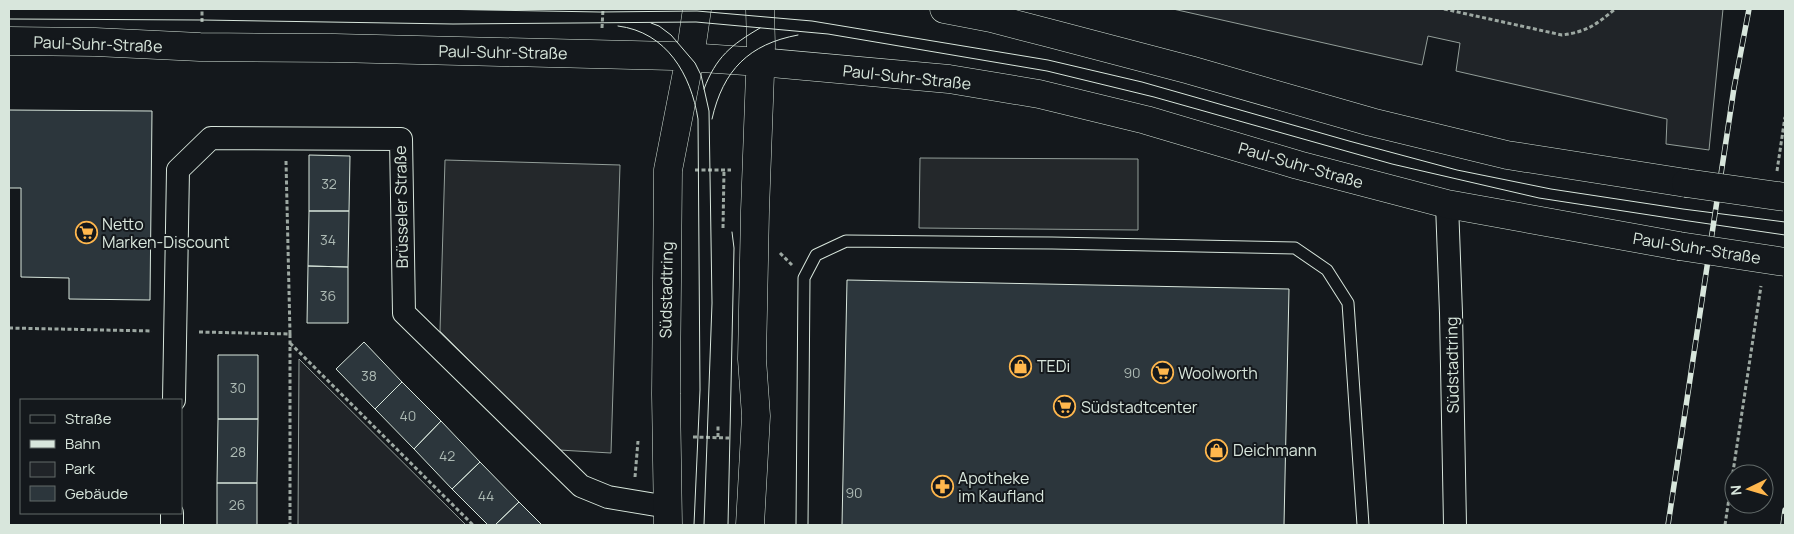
<svg xmlns="http://www.w3.org/2000/svg" width="1794" height="534" font-family="Manrope,sans-serif">
<style>
.green{fill:#202428;stroke:#939e99}
.parking{fill:#24282b;stroke:#939e99}
.building{fill:#2c363c;stroke:#d8e6dc}
.lines{fill:none;stroke-linecap:round;stroke-linejoin:round}
.lane-casing{stroke:#d8e6dc;stroke-width:13}
.street-casing{stroke:#d8e6dc;stroke-width:24}
.secondary-casing{stroke:#d8e6dc;stroke-width:29}
.path{stroke:#9da8a2;stroke-width:3;stroke-dasharray:4 2.5;stroke-linecap:butt}
.lane{stroke:#14181c;stroke-width:11}
.street{stroke:#14181c;stroke-width:22}
.secondary{stroke:#14181c;stroke-width:28}
.tram{stroke:#d8e6dc;stroke-width:1}
.rail-casing{stroke:#d8e6dc;stroke-width:5.5}
.rail{stroke:#14181c;stroke-width:4;stroke-dasharray:11;stroke-linecap:butt}
.secondary-bridge-casing{stroke:#d8e6dc;stroke-width:29;stroke-linecap:butt}
.secondary-bridge{stroke:#14181c;stroke-width:28}
.labels{text-anchor:middle;dominant-baseline:central;stroke-width:4;stroke-linejoin:round;paint-order:stroke}
.number-label{font-size:14px;fill:#adbab4}
.street-label{font-size:16px;fill:#d8e6dc;stroke:#14181c}
.poi-label{font-size:16px;fill:#d8e6dc;stroke:#14181c;text-anchor:start}
</style>
<rect width="100%" height="100%" fill="#14181c"/>
<path class="green" d="M1173,9H1723L1709,150L1666,144L1667,119L1456,71L1460,43L1428,36L1422,65Z
M299,359L466,525H298Z"/>
<path class="parking" d="M920,158L1138,159V230L919,228Z
M445,160L620,165L611,453L559,450L440,331Z"/>
<path class="building" d="M9,110L152,111L150,300L69,299V278L21,277V188H9Z
M309,155L350,156L349,211H309Z
M309,211H349L348,267L308,266Z
M308,266L348,267V323H307Z
M847,280L1289,289L1284,525H842Z
M364,342L402,382L375,409L336,369Z
M218,355H258V419H218Z
M402,382L441,421L414,449L375,409Z
M218,419H258L257,483H217Z
M441,421L480,462L452,489L414,449Z
M480,462L519,502L495,525H488L452,489Z
M217,483H257V525H217Z
M519,502L542,525H495Z"/>
<g class="lines">
<defs>
<path id="lane" d="M802,525L804,278L816,255L846,241L1052,243L1295,248L1327,270L1348,303L1363,525"/>
<path id="street" d="M1447,204L1451,313L1455,525
M174,400L178,170L211,138L401,139L404,313L581,486L608,497L668,507
M172,525V513"/>
<path id="secondary" d="M944,9L991,18L1049,33L1190,70L1371,122L1507,155L1686,183
M9,41L95,42L200,47L335,48L673,56L760,62L949,79L1039,94L1146,120L1298,165L1447,204L1679,246
M668,525L666,394L668,170L690,57L697,9
M750,525L756,416L752,359L755,211L761,46L760,9"/>
</defs>
<use href="#lane" class="lane-casing"/>
<use href="#street" class="street-casing"/>
<use href="#secondary" class="secondary-casing"/>
<path class="path" d="M1444,9L1562,35C1586,32 1596,25 1615,9
M202,22V9
M602,28L603,9
M695,170H731
M1777,171L1785,117
M723,228L724,170
M780,253L792,265
M9,328L152,331
M199,332L290,334L286,161
M290,334V525
M290,343L473,525
M693,437L729,438
M718,437V426
M635,477L638,441
M1725,525L1761,286"/>
<use href="#lane" class="lane"/>
<use href="#street" class="street"/>
<use href="#secondary" class="secondary"/>
<path class="tram" d="M430,9L600,12L697,11L812,21L1048,60L1142,82L1349,141L1457,170L1551,189L1683,209L1785,222
M9,19L202,20L453,24L696,22L828,34L1047,71L1154,97L1392,164L1539,198L1682,220L1785,235
M651,23L659,26L671,35L695,63L701,75L709,111L712,303L704,525
M618,26C667,32 691,75 698,119L700,390L694,525
M704,89C716,57 731,45 760,28
M712,119C723,70 749,44 798,35
M728,525L734,248L732,232"/>
<defs>
<path id="rail" d="M1668,525L1734,88L1749,9
M1783,525L1785,510"/>
</defs>
<use href="#rail" class="rail-casing"/>
<use href="#rail" class="rail"/>
<defs>
<path id="secondary-bridge" d="M1686,183L1785,197
M1679,246L1785,262"/>
</defs>
<use href="#secondary-bridge" class="secondary-bridge-casing"/>
<use href="#secondary-bridge" class="secondary-bridge"/>
</g>
<defs>
<symbol id="supermarket-ring" viewBox="-11 -11 22 22"><circle r="9.5" fill="#14181c" stroke="#ffb74d" stroke-width="1.5"/><path d="M-6-5.5h2.5l.6 2H6L4.5 2H-2.5L-4.4-4H-6ZM-1.5 3.2a1.3 1.3 0 1 0 .1 0ZM3 3.2a1.3 1.3 0 1 0 .1 0Z" fill="#ffb74d"/></symbol>
<symbol id="shop-ring" viewBox="-11 -11 22 22"><circle r="9.5" fill="#14181c" stroke="#ffb74d" stroke-width="1.5"/><path d="M-5-2.5h2.3a2.7 3.5 0 0 1 5.4 0H5L5.5 6h-11ZM-1.5-2.5h3a1.5 2.3 0 0 0-3 0Z" fill="#ffb74d"/></symbol>
<symbol id="pharmacy-ring" viewBox="-11 -11 22 22"><circle r="9.5" fill="#14181c" stroke="#ffb74d" stroke-width="1.5"/><path d="M-2-6h4v4h4v4h-4v4h-4v-4h-4v-4h4Z" fill="#ffb74d"/></symbol>
</defs>
<g fill-rule="evenodd">
<use href="#supermarket-ring" x="74" y="220" width="25" height="25"/>
<use href="#shop-ring" x="1008" y="354" width="25" height="25"/>
<use href="#supermarket-ring" x="1150" y="360" width="25" height="25"/>
<use href="#supermarket-ring" x="1052" y="394" width="25" height="25"/>
<use href="#shop-ring" x="1204" y="438" width="25" height="25"/>
<use href="#pharmacy-ring" x="930" y="474" width="25" height="25"/>
</g>
<g class="labels">
<g class="number-label">
<text x="329" y="183">32</text>
<text x="328" y="239">34</text>
<text x="328" y="295">36</text>
<text x="1132" y="372">90</text>
<text x="369" y="375">38</text>
<text x="238" y="387">30</text>
<text x="408" y="415">40</text>
<text x="238" y="451">28</text>
<text x="447" y="455">42</text>
<text x="854" y="492">90</text>
<text x="486" y="495">44</text>
<text x="237" y="504">26</text>
</g>
<g class="street-label">
<text transform="translate(98 44) rotate(2)">Paul-Suhr-Straße</text>
<text transform="translate(503 52) rotate(1)">Paul-Suhr-Straße</text>
<text transform="translate(907 77) rotate(6)">Paul-Suhr-Straße</text>
<text transform="translate(1301 165) rotate(16)">Paul-Suhr-Straße</text>
<text transform="translate(401 207) rotate(-91)">Brüsseler Straße</text>
<text transform="translate(1697 248) rotate(9)">Paul-Suhr-Straße</text>
<text transform="translate(666 290) rotate(-89)">Südstadtring</text>
<text transform="translate(1452 365) rotate(-91)">Südstadtring</text>
</g>
<g class="poi-label">
<text x="102" y="224">Netto<tspan x="102" dy="18">Marken-Discount</tspan></text>
<text x="1037" y="366">TEDi</text>
<text x="1178" y="373">Woolworth</text>
<text x="1081" y="407">Südstadtcenter</text>
<text x="1233" y="450">Deichmann</text>
<text x="958" y="478">Apotheke<tspan x="958" dy="18">im Kaufland</tspan></text>
</g>
</g>
<rect width="1794" height="534" fill="none" stroke="#d8e6dc" stroke-width="20"/>
<rect x="20" y="399" width="162" height="115" fill="#14181c" stroke="#626a69"/>
<rect x="30" y="415" width="25" height="8" fill="#14181c" stroke="#626a69"/>
<text x="65" y="424" font-size="15" fill="#d8e6dc">Straße</text>
<rect x="30" y="440" width="25" height="8" fill="#d8e6dc" stroke="#626a69"/>
<text x="65" y="449" font-size="15" fill="#d8e6dc">Bahn</text>
<rect x="30" y="462" width="25" height="15" fill="#202428" stroke="#626a69"/>
<text x="65" y="474" font-size="15" fill="#d8e6dc">Park</text>
<rect x="30" y="486" width="25" height="15" fill="#2c363c" stroke="#626a69"/>
<text x="65" y="499" font-size="15" fill="#d8e6dc">Gebäude</text>
<g transform="translate(1749 489) rotate(265)"><circle r="24" fill="#14181c" stroke="#626a69"/>
<path d="M0-4L9 19L0 12L-9 19Z" fill="#ffb74d"/>
<text y="-8" font-size="14" font-weight="bold" text-anchor="middle" fill="#d8e6dc">N</text>
</g>
</svg>
